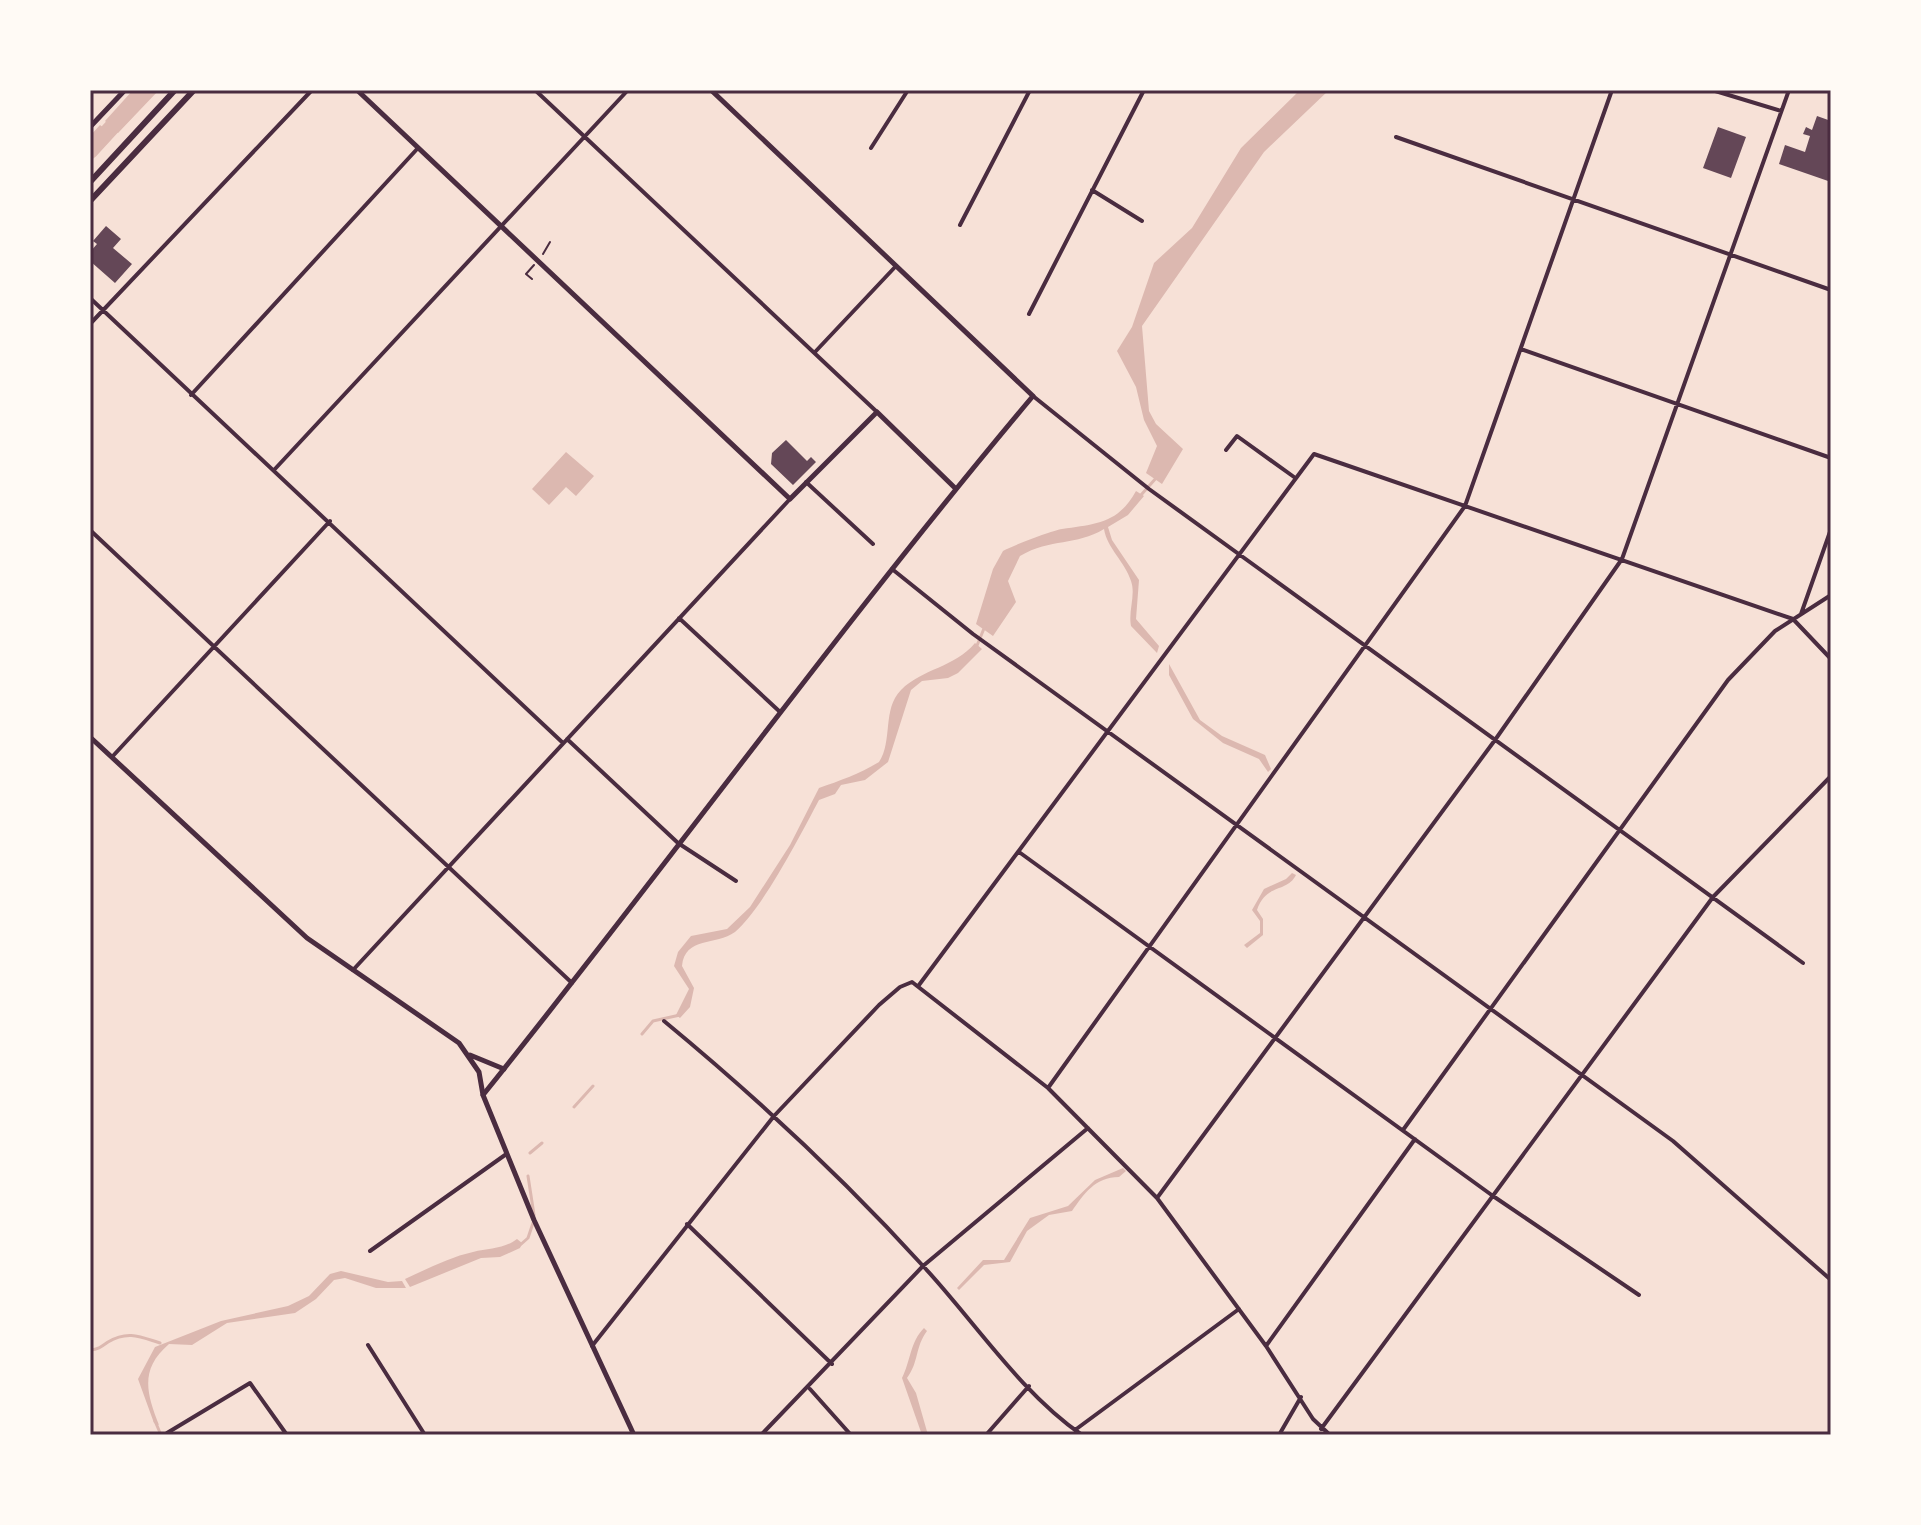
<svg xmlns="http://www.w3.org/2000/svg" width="1921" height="1525" font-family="'Crimson Pro',serif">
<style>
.water{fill:#dcb8b0}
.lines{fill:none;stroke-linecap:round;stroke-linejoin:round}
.stream{stroke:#dcb8b0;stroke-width:3}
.river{stroke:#dcb8b0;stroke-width:16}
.building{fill:#644757}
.path{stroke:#4a2c40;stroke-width:2}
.minor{stroke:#4a2c40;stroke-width:4}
.tertiary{stroke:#4a2c40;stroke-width:5}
.secondary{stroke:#4a2c40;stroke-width:5}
.trunk{stroke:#4a2c40;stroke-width:6}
.neatline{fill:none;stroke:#4a2c40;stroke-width:3}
</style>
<rect width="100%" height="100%" fill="#f7e1d7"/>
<path class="water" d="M133,90H159L118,133L105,121Z
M1300,90H1329L1264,152L1142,326L1149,411L1156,424L1183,449L1162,484L1146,473L1157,446L1144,420L1136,387L1117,351L1132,327L1154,263L1192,228L1241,148Z
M100,125L114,136L90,162V136Z
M566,452L594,476L576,496L566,487L549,505L532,489Z
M1136,491L1144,496L1128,515L1108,527L1112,540L1139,580L1136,619L1159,646L1157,653L1131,626C1128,611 1136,595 1131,581C1125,562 1107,548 1104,529C1076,546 1051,538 1020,556L1008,581L1016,602L993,636L976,624L993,569L1003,551C1014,545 1051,531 1062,529C1095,524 1118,524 1136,491Z
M975,643L982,649L958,673L948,678L922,681L911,690L888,762L865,780L841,785L835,794L819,800C802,832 762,910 735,932C716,946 685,936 682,966L694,988L690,1007L680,1018L676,1015L689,989L674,966L678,952L691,936L727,929L750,907L790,845L819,788C839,781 859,774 879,762C893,741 882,709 901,690C923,668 954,668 975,643Z
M1169,664L1200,720L1222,736L1265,755L1271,769L1268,772L1259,759L1223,743L1193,719L1169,675Z
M1292,873L1296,875C1287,893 1266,883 1257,910L1263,919V935L1247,948L1244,945L1260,933V921L1252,910L1264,889L1286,879Z
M1123,1168L1126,1171L1119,1177C1095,1177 1084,1194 1072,1211L1049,1215L1027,1231L1010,1262L984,1265L959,1290L957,1288L983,1260H1004L1030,1218L1068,1206L1095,1180Z
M517,1239L522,1243L520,1248L500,1257L481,1258L410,1287L405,1279C427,1269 450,1257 473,1252C489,1248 504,1249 517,1239Z
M341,1271L388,1282L402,1281L406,1288H376L345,1278L334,1280L316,1299L295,1313L227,1323L192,1345L169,1344C140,1369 146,1392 159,1425L154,1423L138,1379L155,1347L221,1321L288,1306L309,1296L330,1274Z
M924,1328L927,1331C915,1347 919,1362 907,1378L916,1393L928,1435H922L902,1378C911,1360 910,1342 924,1328Z"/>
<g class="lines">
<path class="stream" d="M1141,495L1157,477
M976,648L985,626
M642,1034L653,1021L680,1015
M574,1107L593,1086
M530,1153L542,1143
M528,1176L534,1215
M519,1246L528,1238L533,1223
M90,1350C99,1349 101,1347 108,1342C128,1330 141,1337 160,1343
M155,1421L161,1435"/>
<path class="river" d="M90,151L146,90"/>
</g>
<path class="building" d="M1817,116L1831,121V182L1779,164L1785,145L1805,152L1810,136L1803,134L1806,127L1812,130Z
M1718,127L1746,137L1731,178L1703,168Z
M106,226L121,239L113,248L132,264L115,283L90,261V252L97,244L93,241Z
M786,440L807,461L811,457L816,462L793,485L771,464L772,453Z"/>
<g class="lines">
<path class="path" d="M543,254L550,242
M532,279L526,274L534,265"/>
<path class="minor" d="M535,90L877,412
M1712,90L1781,111
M1396,137L1831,290
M871,148L908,90
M1092,190L1142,221
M960,225L1030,90
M90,298L563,743
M1029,314L1144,90
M90,324L312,90
M1521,349L1831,458
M815,352L896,266
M191,395L418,148
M1033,396L1149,489L1803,963
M1226,450L1237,436L1294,477
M274,470L628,90
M806,482L873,544
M90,530L572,983
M892,569L973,634L1673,1141L1831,1280
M1801,614L1831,529
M679,618L779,711
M567,739L678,843L736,881
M112,757L330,521
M1019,852L1493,1196L1639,1295
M353,970L790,499
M919,985L1314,454L1793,619L1831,659
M664,1021C756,1097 844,1179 924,1267C975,1322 1020,1392 1082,1435
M1048,1088L1465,506L1612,90
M1403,1130L1728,680L1775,631L1831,595
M1157,1198L1495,740L1622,559L1789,90
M687,1224L832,1364
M370,1251L505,1155
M368,1345L425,1435
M592,1346L774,1116L879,1005L900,987L912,982L1048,1088L1157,1198L1266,1346L1313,1419L1330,1435
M1266,1346L1415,1139
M810,1389L851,1435
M1321,1429L1713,897L1831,776
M1075,1430L1239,1309
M167,1433L250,1383L287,1435
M761,1435L923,1266L1088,1128
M986,1435L1029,1386
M1279,1435L1301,1397"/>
<path class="tertiary" d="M357,90L790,499L877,412L955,488
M90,737L307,938L459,1043L479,1072L483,1095
M470,1055L504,1069"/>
<path class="secondary" d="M90,127L125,90
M634,1435L534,1220L483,1095C669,864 842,623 1033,396L711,90"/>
<path class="trunk" d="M90,182L175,90
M90,201L194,90"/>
</g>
<rect width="1921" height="1525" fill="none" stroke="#fffaf5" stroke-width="184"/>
<rect x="92" y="92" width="1737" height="1341" class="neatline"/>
</svg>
